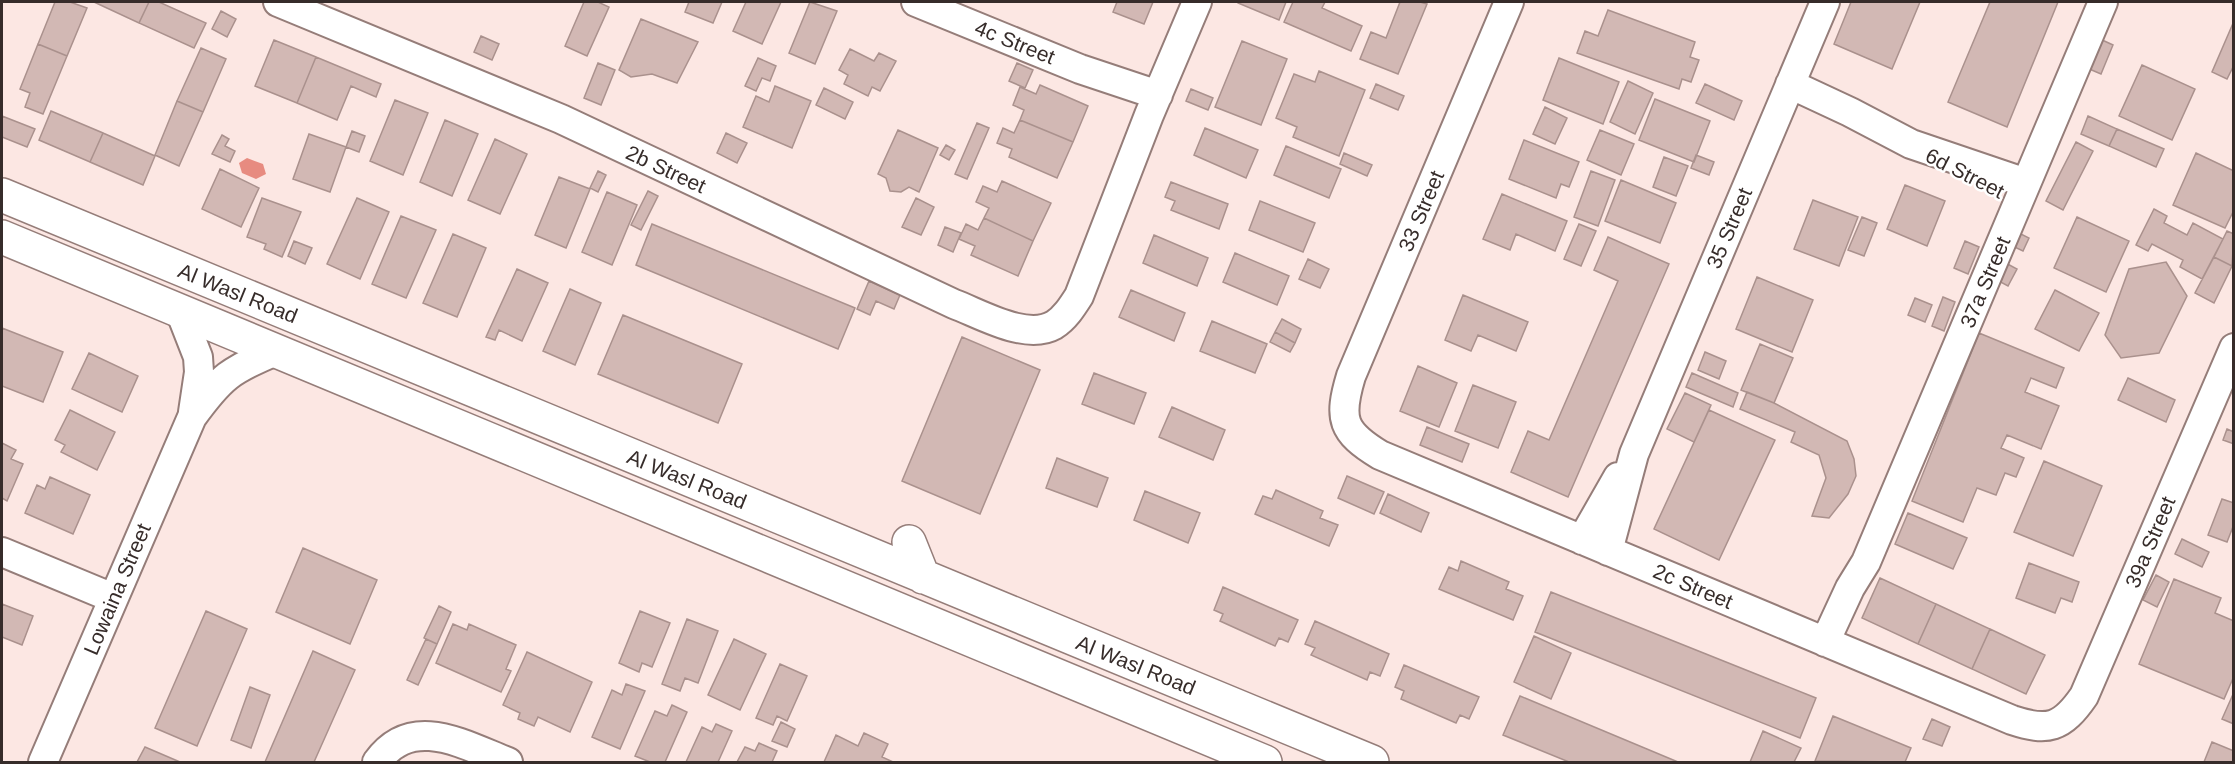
<svg xmlns="http://www.w3.org/2000/svg" width="2235" height="764" font-family="Helvetica,sans-serif">
<style>
.water{fill:#e78b80}
.building{fill:#d2b8b4;stroke:#aa918d;stroke-width:1.5}
.lines{fill:none;stroke-linecap:round;stroke-linejoin:round}
.minor-casing{stroke:#957d79;stroke-width:32}
.major-casing{stroke:#957d79;stroke-width:36}
.minor{stroke:#fff;stroke-width:28}
.major{stroke:#fff;stroke-width:33}
.labels{text-anchor:middle;dominant-baseline:central;stroke-width:5;stroke-linejoin:round;paint-order:stroke}
.street-label{font-size:21px;fill:#362c2a;stroke:#fff}
</style>
<rect width="100%" height="100%" fill="#fce7e3"/>
<path class="water" d="M247,158L263,164L266,174L256,179L242,173L239,163Z"/>
<path class="building" d="M55,2H70L87,8L67,56L38,44Z
M94,2H149L139,23Z
M149,2H159L206,23L194,48L139,23Z
M584,2H598L609,7L587,56L565,46Z
M689,2H722L713,23L685,12Z
M746,2H781L762,44L733,31Z
M810,2L837,11L815,64L789,53Z
M1117,2H1153L1144,24L1113,12Z
M1238,2H1286L1279,20L1238,3Z
M1293,2H1325L1322,8L1362,26L1351,51L1284,22Z
M1400,2H1420L1427,4L1398,74L1360,59L1371,32L1386,38Z
M1851,2H1920L1892,69L1834,44Z
M1990,2H2058L2007,127L1948,102Z
M1608,10L1695,42L1690,57L1699,60L1691,82L1682,79L1679,89L1577,53L1585,31L1598,36Z
M221,11L236,19L227,37L212,29Z
M641,19L698,42L677,83L652,74L631,77L619,70Z
M2234,21V65L2227,79L2212,72Z
M481,36L499,44L492,60L474,52Z
M2100,39L2113,45L2101,74L2087,68Z
M274,40L316,57L297,103L255,86Z
M1242,41L1287,59L1261,125L1215,107Z
M38,44L67,56L43,114L25,107L30,93L20,89Z
M201,48L226,59L203,112L177,101Z
M850,49L874,61L879,53L896,61L880,91L872,87L868,96L844,84L848,75L839,70Z
M316,57L381,84L376,97L351,86L337,120L297,103Z
M758,58L776,66L770,81L762,78L756,91L745,86Z
M1559,58L1619,82L1603,124L1543,100Z
M598,63L615,70L601,105L584,98Z
M1017,63L1033,70L1025,88L1009,81Z
M2142,65L2195,89L2172,140L2119,116Z
M1319,71L1365,90L1339,156L1293,137L1297,127L1276,118L1294,74L1315,82Z
M1628,81L1653,93L1635,134L1610,122Z
M1376,84L1404,96L1398,110L1370,98Z
M1705,84L1742,101L1734,120L1696,103Z
M1040,85L1088,106L1073,142L1020,120L1024,110L1013,105L1020,87L1036,94Z
M775,86L811,101L792,148L743,127L756,96L769,102Z
M824,88L853,102L845,119L816,105Z
M1191,89L1213,98L1208,110L1186,101Z
M1655,99L1710,121L1694,162L1639,140Z
M395,100L428,113L403,175L370,161Z
M177,101L203,112L179,166L155,155Z
M1545,107L1567,118L1555,144L1533,134Z
M51,111L103,133L90,162L39,140Z
M2,116L35,129L27,147L2,137Z
M2088,116L2117,129L2109,146L2081,134Z
M445,120L478,134L452,196L420,182Z
M1020,120L1073,142L1057,178L1009,157L1012,149L997,143L1003,128L1014,133Z
M977,123L989,128L967,179L955,174Z
M1205,128L1258,150L1246,178L1194,155Z
M2117,129L2164,149L2156,167L2109,146Z
M898,130L938,148L919,192L909,187L901,192L890,191L886,178L878,174Z
M1600,130L1634,144L1621,175L1587,160Z
M352,131L365,136L359,152L346,147Z
M103,133L155,156L143,185L90,162Z
M726,133L747,143L737,163L717,153Z
M309,134L346,147L330,192L293,179Z
M222,135L229,139L225,146L235,151L230,162L212,154Z
M495,139L527,154L500,214L468,200Z
M1524,140L1579,162L1569,187L1561,184L1556,198L1509,179Z
M2076,142L2093,151L2063,210L2046,201Z
M946,145L955,150L949,160L940,155Z
M1286,146L1341,169L1329,198L1274,175Z
M1344,153L1372,165L1367,176L1340,164Z
M2196,153L2234,171V210L2225,228L2173,205Z
M1696,155L1714,162L1709,175L1691,168Z
M1664,157L1688,166L1676,196L1653,187Z
M220,169L259,188L241,227L202,209Z
M598,171L606,175L598,192L590,188Z
M1591,171L1615,180L1598,226L1574,217Z
M559,177L590,189L566,248L535,235Z
M1621,180L1676,203L1660,243L1605,221Z
M1002,181L1051,203L1033,241L984,218L989,208L976,202L983,186L997,192Z
M1171,182L1228,204L1219,229L1171,210L1175,201L1165,197Z
M1905,185L1945,201L1927,246L1887,229Z
M648,191L658,196L641,230L631,225Z
M607,192L637,205L612,265L582,252Z
M1502,194L1567,221L1555,251L1516,234L1510,250L1483,239Z
M262,198L301,212L282,257L264,249L266,244L247,237Z
M357,198L389,212L360,279L327,264Z
M916,198L934,207L921,235L902,227Z
M1813,200L1858,217L1839,266L1794,249Z
M1260,201L1315,223L1303,252L1249,230Z
M2154,209L2167,216L2164,223L2187,235L2193,223L2223,239L2202,279L2180,267L2183,260L2152,244L2148,251L2136,245Z
M401,216L436,230L406,298L372,284Z
M1862,217L1877,223L1864,256L1848,250Z
M2077,217L2129,241L2106,292L2054,268Z
M984,218L1033,241L1018,276L971,255L975,246L959,239L966,224L978,230Z
M652,224L855,308L838,349L636,265Z
M1579,224L1596,231L1581,266L1564,259Z
M945,227L961,233L953,252L938,245Z
M2015,231L2029,238L2023,251L2008,244Z
M2227,231L2234,234L2232,266L2214,257Z
M453,234L486,248L457,317L423,303Z
M1154,235L1208,258L1197,286L1143,263Z
M1608,237L1669,264L1568,497L1511,472L1528,431L1549,440L1618,281L1594,270Z
M294,241L312,248L305,264L288,256Z
M1965,241L1979,247L1968,274L1954,268Z
M1235,253L1289,276L1277,305L1223,282Z
M2214,257L2232,266L2214,303L2195,293Z
M1308,259L1329,269L1320,288L1299,279Z
M2002,261L2017,269L2008,286L1993,278Z
M2166,262L2187,296L2159,353L2121,358L2105,335L2129,269Z
M517,269L548,283L522,341L499,330L495,340L486,337Z
M1757,277L1813,300L1792,352L1736,329Z
M869,281L900,295L894,309L876,301L870,315L857,309Z
M570,289L601,303L575,365L543,351Z
M1131,290L1185,313L1174,341L1119,317Z
M2055,290L2099,313L2079,351L2035,329Z
M1463,295L1528,322L1516,351L1478,335L1471,351L1445,340Z
M1943,297L1955,302L1944,331L1932,326Z
M1915,298L1932,305L1925,322L1908,315Z
M623,315L742,364L718,423L598,374Z
M1282,319L1301,329L1295,343L1275,332Z
M1212,321L1267,344L1255,373L1200,351Z
M2,328L63,352L43,402L2,386Z
M1275,332L1295,343L1290,352L1270,342Z
M1979,333L2064,368L2056,388L2031,378L2025,392L2059,406L2041,449L2007,435L2001,448L2024,458L2016,477L2005,473L1996,495L1977,488L1963,522L1912,501Z
M962,337L1040,370L980,514L902,481Z
M1760,344L1793,358L1774,403L1741,390Z
M1705,352L1726,361L1719,379L1698,370Z
M89,353L138,376L122,412L72,389Z
M1418,366L1457,383L1439,427L1400,411Z
M1094,373L1146,393L1134,424L1082,404Z
M1692,373L1738,393L1733,407L1686,387Z
M2128,378L2175,400L2166,422L2118,400Z
M1473,385L1516,402L1498,448L1455,431Z
M1747,392L1774,403L1847,441L1854,459L1856,476L1848,494L1829,518L1812,516L1826,478L1819,455L1791,442L1795,432L1740,409Z
M1685,393L1711,405L1694,442L1667,429Z
M1172,407L1225,430L1213,460L1159,437Z
M70,410L115,432L97,470L61,452L65,445L55,440Z
M1709,410L1775,440L1719,560L1654,529Z
M1427,427L1469,444L1462,462L1420,445Z
M2227,429L2234,432V444L2223,440Z
M2,443L16,450L11,459L23,464L7,501L2,498Z
M1057,458L1108,478L1097,507L1046,488Z
M2044,461L2102,486L2073,556L2014,532Z
M1347,476L1384,492L1374,514L1338,498Z
M50,477L90,495L73,534L25,513L37,485L45,489Z
M1276,490L1323,511L1320,518L1338,525L1329,546L1255,514L1263,496L1272,499Z
M1145,491L1200,513L1188,543L1134,520Z
M1388,494L1429,513L1421,532L1380,513Z
M2222,499L2234,503V524L2227,542L2208,535Z
M1908,513L1967,538L1953,569L1895,544Z
M2182,539L2209,552L2202,567L2175,554Z
M303,548L377,580L350,644L276,612Z
M1461,561L1509,582L1506,589L1523,596L1513,620L1439,589L1449,567L1458,571Z
M2029,563L2079,582L2072,602L2061,598L2055,613L2016,598Z
M2156,575L2169,582L2157,607L2143,600Z
M1880,578L1936,604L1918,644L1862,618Z
M2174,579L2221,598L2215,613L2234,621V676L2224,699L2139,664Z
M1223,587L1298,620L1288,642L1279,638L1275,646L1220,621L1223,614L1214,610Z
M1551,592L1816,698L1800,738L1535,632Z
M2,604L33,616L22,645L2,637Z
M1936,604L1990,629L1972,669L1918,644Z
M439,606L451,612L437,644L424,638Z
M206,611L247,629L197,746L155,728Z
M640,611L670,623L652,667L642,663L639,672L619,663Z
M687,619L718,631L698,683L685,678L680,691L662,684Z
M1315,621L1389,654L1380,676L1370,672L1367,680L1311,655L1315,648L1305,644Z
M453,624L467,630L469,624L516,645L506,669L511,671L501,692L436,663Z
M1990,629L2045,655L2026,694L1972,669Z
M1534,636L1571,653L1551,699L1514,682Z
M426,639L437,644L418,685L407,680Z
M734,639L766,654L740,710L708,695Z
M313,651L355,670L314,762H265Z
M527,652L592,682L570,732L538,717L534,726L518,719L520,713L503,705Z
M780,664L807,676L787,721L777,716L773,725L756,718Z
M1404,665L1479,697L1469,719L1460,715L1456,723L1401,699L1404,691L1395,687Z
M626,684L645,691L620,749L592,737L612,690L622,695Z
M250,687L270,695L251,748L231,740Z
M2234,692V724L2222,719Z
M1520,696L1678,762H1569L1503,735Z
M672,705L687,712L665,762H650L635,756L655,711L667,716Z
M1833,716L1911,748L1905,762L1815,761Z
M1932,719L1950,727L1942,746L1923,739Z
M781,722L795,729L787,747L772,741Z
M716,724L732,731L718,762H686L702,727L712,732Z
M1763,731L1801,748L1794,762H1750Z
M864,733L888,744L882,757L893,762H824L836,735L858,746Z
M2212,742L2234,751V762H2204Z
M759,743L777,751L772,762H737L745,747L755,751Z
M145,747L180,762H137Z"/>
<g class="lines">
<defs>
<path id="minor" d="M278,2L561,119L954,304C981,314 1026,341 1054,325C1065,318 1072,307 1079,296L1149,115L1197,2
M916,2L1080,69L1158,95
M1509,2L1351,376C1338,419 1342,432 1380,455L2012,720C2048,732 2062,728 2084,696L2234,348
M1790,84L1850,112L1911,144L2026,183
M180,311L198,357L199,372L193,412
M1582,540L1618,477
M1608,551L1634,454L1825,2
M2,552L113,598
M1825,642L1850,588L1866,562L2103,2
M43,762L192,417C221,377 230,370 276,351
M377,762C412,713 464,745 508,762"/>
<path id="major" d="M2,195L1372,762
M2,237L1265,762
M909,542L923,577"/>
</defs>
<use href="#minor" class="minor-casing"/>
<use href="#major" class="major-casing"/>
<use href="#minor" class="minor"/>
<use href="#major" class="major"/>
</g>
<g class="labels">
<g class="street-label">
<text transform="translate(1015 42) rotate(22)">4c Street</text>
<text transform="translate(666 169) rotate(25)">2b Street</text>
<text transform="translate(1965 173) rotate(27)">6d Street</text>
<text transform="translate(1421 211) rotate(-67)">33 Street</text>
<text transform="translate(1729 228) rotate(-67)">35 Street</text>
<text transform="translate(1985 282) rotate(-67)">37a Street</text>
<text transform="translate(238 293) rotate(22)">Al Wasl Road</text>
<text transform="translate(687 479) rotate(22)">Al Wasl Road</text>
<text transform="translate(2150 542) rotate(-67)">39a Street</text>
<text transform="translate(1693 586) rotate(23)">2c Street</text>
<text transform="translate(117 589) rotate(-67)">Lowaina Street</text>
<text transform="translate(1136 665) rotate(22)">Al Wasl Road</text>
</g>
</g>
<rect width="2235" height="764" fill="none" stroke="#362c2a" stroke-width="6"/>
</svg>
